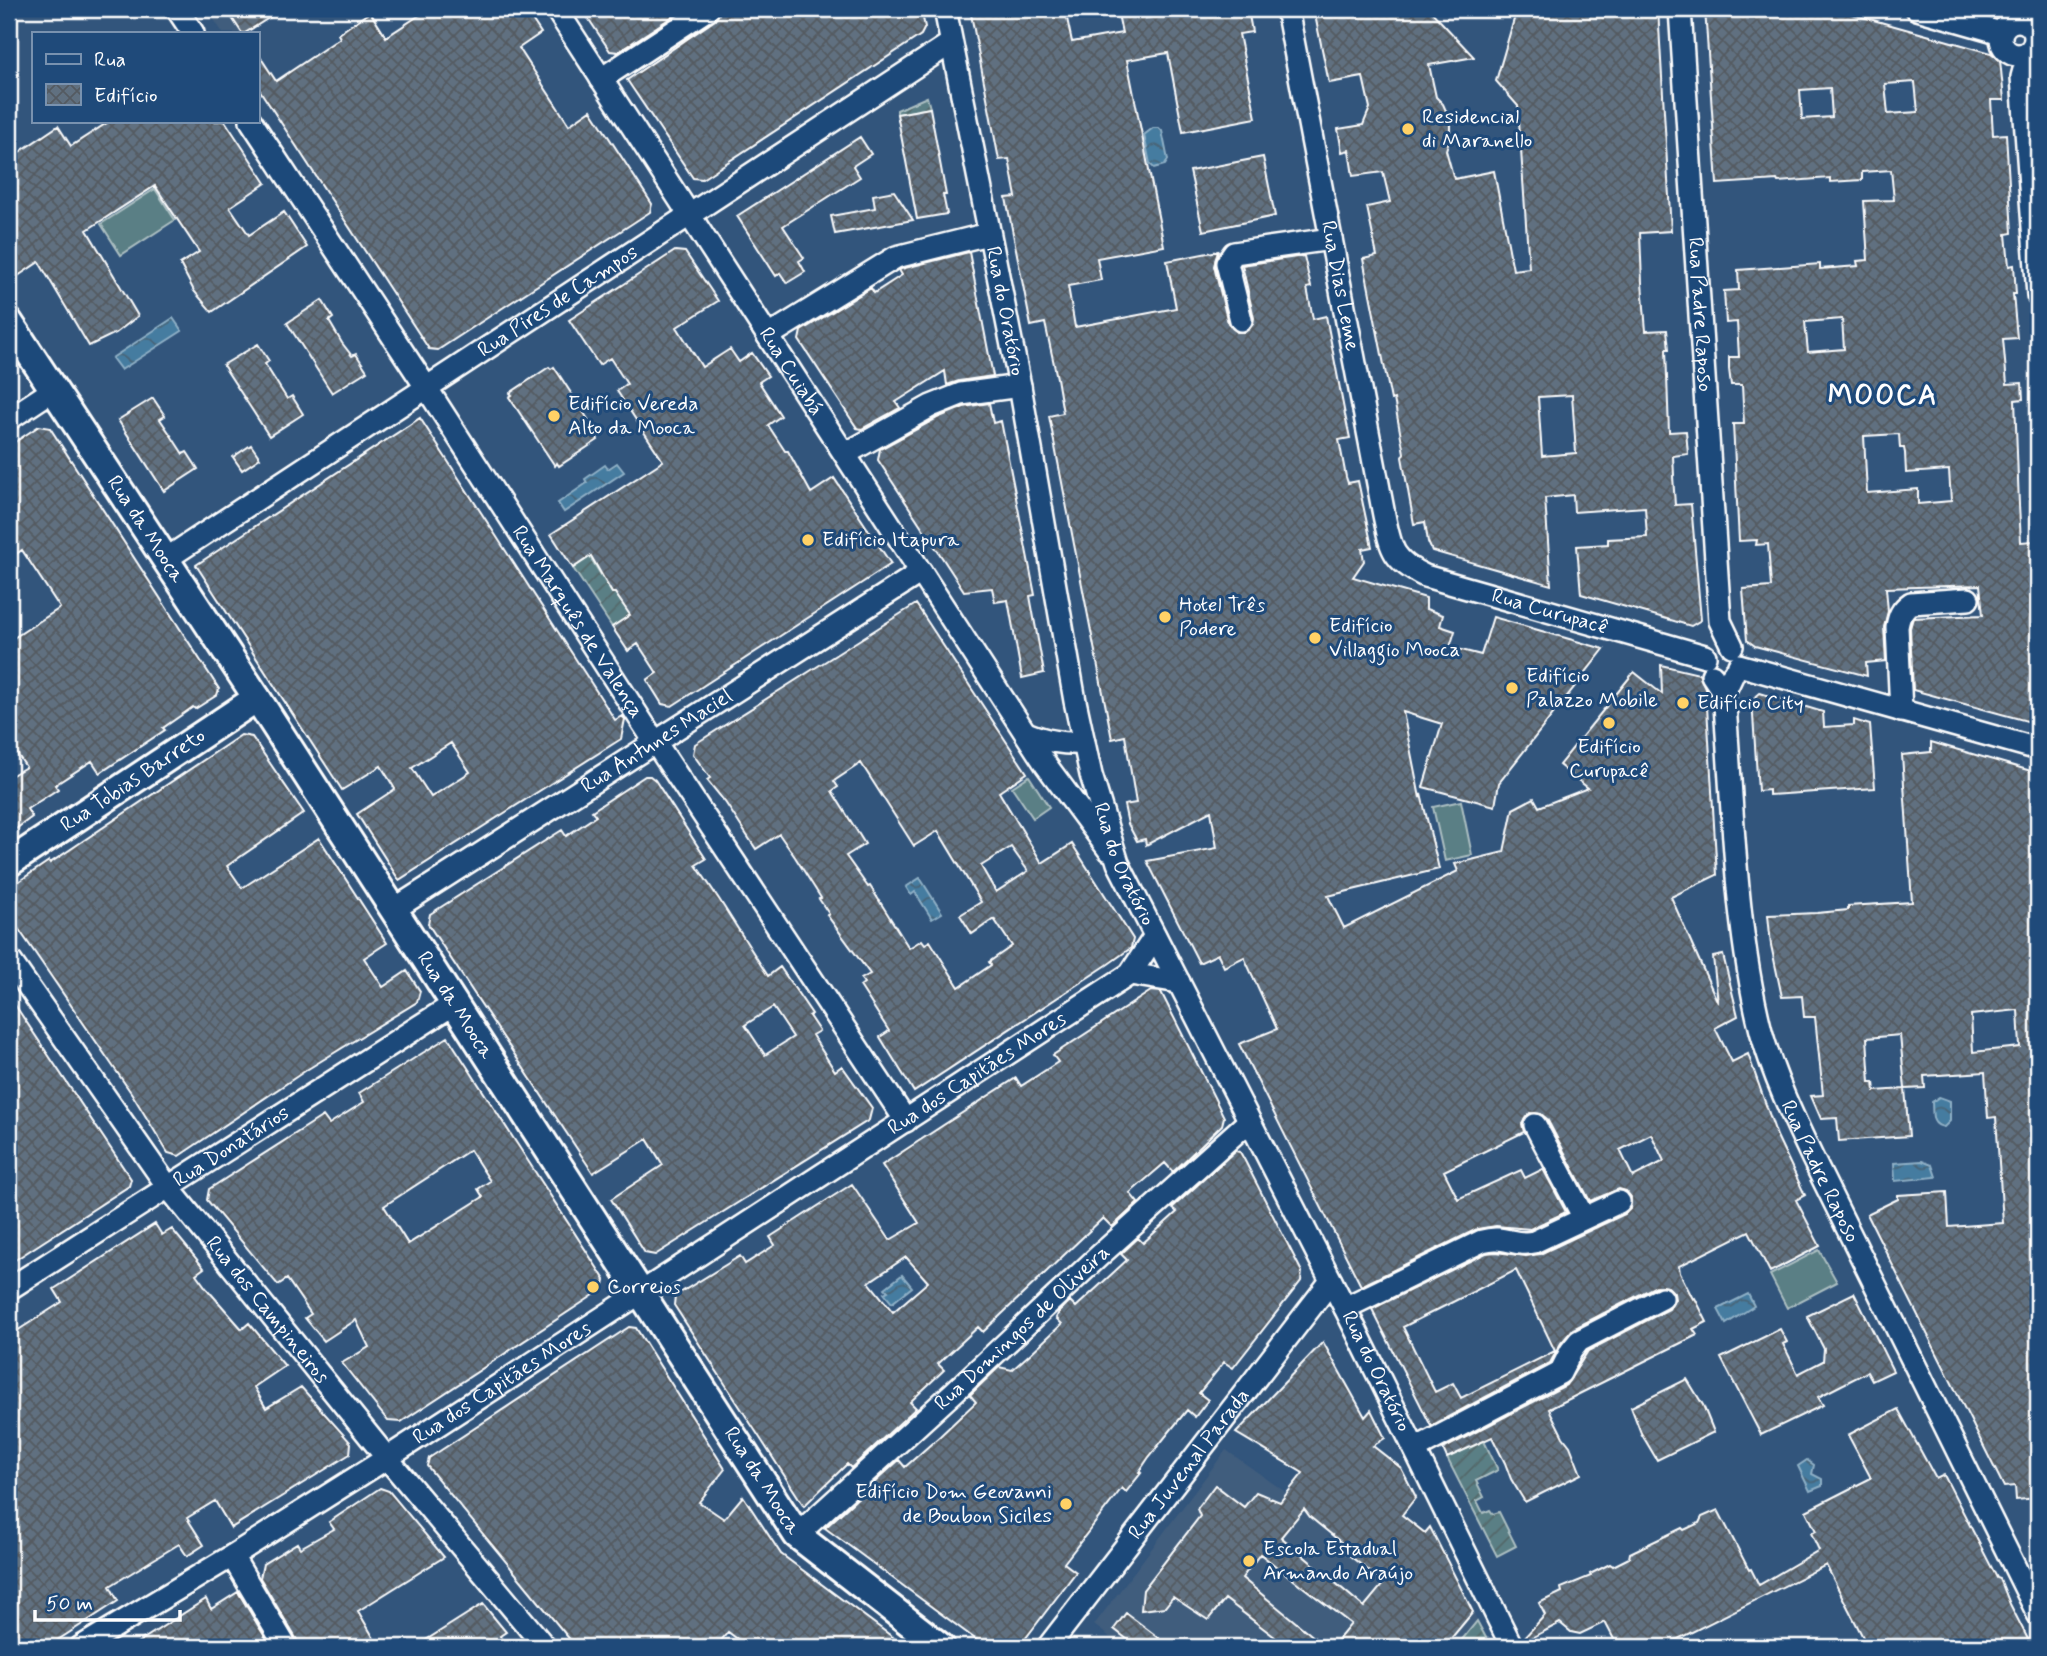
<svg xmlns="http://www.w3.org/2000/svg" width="2047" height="1656" font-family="Mynerve,sans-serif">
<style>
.built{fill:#405d7d}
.garden{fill:url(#garden-furrows);stroke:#acbfc2;stroke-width:2}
.pitch{fill:#5a7f85;stroke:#acbfc2;stroke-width:2}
.water{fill:url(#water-waves);stroke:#8fb0c6;stroke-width:2}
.building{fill:url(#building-cross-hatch);stroke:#fff;stroke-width:2;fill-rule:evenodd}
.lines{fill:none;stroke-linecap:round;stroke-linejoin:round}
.minor-casing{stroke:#fff;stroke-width:26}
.major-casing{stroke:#fff;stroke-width:32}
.minor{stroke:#1f4a7a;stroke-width:21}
.major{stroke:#1f4a7a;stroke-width:26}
.poi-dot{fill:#ffd166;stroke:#1f4a7a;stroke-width:2.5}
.labels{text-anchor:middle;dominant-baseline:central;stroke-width:6;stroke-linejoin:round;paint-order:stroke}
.poi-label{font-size:21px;fill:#fff;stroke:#1f4a7a;text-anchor:start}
.street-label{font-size:21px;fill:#fff;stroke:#1f4a7a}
.district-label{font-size:28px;font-weight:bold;letter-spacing:2px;fill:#fff;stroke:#1f4a7a}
</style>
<defs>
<pattern id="garden-furrows" width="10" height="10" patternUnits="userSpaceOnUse" patternTransform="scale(1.75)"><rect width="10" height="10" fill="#5a7f85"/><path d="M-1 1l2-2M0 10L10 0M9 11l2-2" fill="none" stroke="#536668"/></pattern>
<pattern id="water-waves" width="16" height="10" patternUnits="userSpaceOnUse" patternTransform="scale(1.75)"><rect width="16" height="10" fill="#447ba0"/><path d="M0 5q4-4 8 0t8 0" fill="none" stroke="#486476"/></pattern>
<pattern id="building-cross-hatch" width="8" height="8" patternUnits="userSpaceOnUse" patternTransform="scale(1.75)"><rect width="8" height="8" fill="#607080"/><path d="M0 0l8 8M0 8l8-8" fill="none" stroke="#545a61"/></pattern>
</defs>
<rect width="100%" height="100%" fill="#32557c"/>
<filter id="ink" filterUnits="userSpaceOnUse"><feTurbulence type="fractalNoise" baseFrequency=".0143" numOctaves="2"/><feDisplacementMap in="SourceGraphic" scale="14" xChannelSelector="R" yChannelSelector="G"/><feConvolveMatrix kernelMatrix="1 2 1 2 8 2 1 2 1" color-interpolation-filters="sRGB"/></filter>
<g filter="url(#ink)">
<path class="built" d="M207,9H283L245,33H223Z
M1226,1450L1298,1501L1340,1548L1384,1584L1332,1647H1123L1094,1625Z
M1473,1612L1491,1647H1444Z"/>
<path class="garden" d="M927,97L930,108L897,114V110Z
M590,557L612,593H615L624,606L639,610L612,627L573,568Z
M1484,1441L1498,1470L1476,1481L1484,1497L1477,1501L1483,1513L1490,1510L1493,1514L1499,1512L1516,1546L1497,1556L1447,1458Z
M1477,1621L1491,1647H1456Z"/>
<path class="pitch" d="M155,189L175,220L121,255L101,224Z
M1029,776L1049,807L1033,818L1012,787Z
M1461,801L1472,855L1445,861L1433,807Z
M1819,1250L1837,1282L1787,1308L1770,1275Z"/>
<path class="water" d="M1153,128H1159L1162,131L1168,160L1165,165L1154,168L1150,164L1144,135Z
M173,318L182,331L121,370L112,358Z
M617,463L624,472L564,512L558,503L587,483L585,479L605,465L608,469Z
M920,878L942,913L932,919L915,892L911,895L906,887Z
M1939,1097L1950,1101V1121L1944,1127C1930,1125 1933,1114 1932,1102Z
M1922,1161L1932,1165L1936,1177L1895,1181L1894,1163Z
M902,1275L912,1287L892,1303L884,1293L888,1291L885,1288Z
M1748,1294L1754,1306L1726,1324L1718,1309Z
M1807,1460L1814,1465L1812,1474L1822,1479V1486L1810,1491L1798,1466Z"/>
<path class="building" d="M226,9H283L245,33H242Z
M429,9H525L541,33L519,48L558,108L569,125L591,110L652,204L650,212L438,350L429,349L257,86V52L276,81L340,38L338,34L370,12L386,37Z
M582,9H684L618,52L610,51Z
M721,9H744L747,13L753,9H921L925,27L921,35L702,179L693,178L627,80L715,20Z
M970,9H1065L1072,42L1122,33L1117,9H1146V18L1194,9H1248L1252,32L1239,34L1256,118L1183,132L1168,53L1127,60L1164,246L1097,258L1101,280L1068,286L1075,327L1176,308L1167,261L1218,251L1214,266L1228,323L1237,332H1245L1253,324L1254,318L1242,265L1304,256L1311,287L1307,288L1313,319L1326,316L1345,415L1350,438L1339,440L1346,477L1348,483L1358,481L1372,547L1362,549L1364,561L1353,577L1426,598V609L1443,615L1440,626L1455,631L1450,647L1481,655L1493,617L1604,649L1499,783L1495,806L1423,787L1442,724L1403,712L1420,798L1421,794L1439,869L1328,896L1344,928L1458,871L1455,864L1504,852L1513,809L1534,798L1539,807L1588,788L1559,765L1634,672L1662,694L1661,665L1699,674L1706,690L1717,875L1671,897L1718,1003L1713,957L1723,955L1738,1016L1715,1028L1732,1062L1748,1054L1777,1136L1805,1195L1796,1200L1820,1246L1770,1272L1749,1231L1679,1266L1680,1273L1693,1299L1695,1298L1707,1322L1693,1329L1697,1335L1549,1409L1563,1437L1570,1446L1581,1474L1525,1502L1511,1479L1505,1463L1492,1437L1447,1458L1443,1449L1566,1385L1588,1351L1669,1309L1675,1299L1674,1293L1668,1287L1656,1286L1573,1329L1561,1343L1550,1363L1431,1426L1372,1309L1486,1253L1496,1252L1526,1256L1540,1254L1625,1214L1630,1209L1631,1197L1626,1191L1619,1189L1590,1201L1547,1119L1541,1114L1530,1113L1522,1124L1524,1132L1444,1171L1458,1199L1521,1170L1525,1178L1543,1169L1566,1212L1530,1229L1496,1226L1477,1229L1361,1286L1239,1044L1277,1029L1244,957L1224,967L1218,954L1199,963L1147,861L1217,848L1211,811L1146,845L1145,839L1137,841L1128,824L1124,805L1136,803L1125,736L1112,739L1049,416L1063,413L1057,378L1045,323L1031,326L1006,198L1016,197L1009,159L999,160ZM1651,1134L1664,1161L1633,1177L1620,1150ZM1516,1270L1555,1351L1461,1398L1453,1383L1435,1392L1403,1327Z
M1346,9H1429L1474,57L1429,65L1436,97L1443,104L1450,120V137L1446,150L1454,179L1494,171L1513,270L1529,268L1518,106L1496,81L1517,9H1658L1671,231L1640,233L1642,283L1646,331L1667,330L1669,349H1666L1669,432L1686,431L1688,454L1673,456L1674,475L1673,476L1675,505L1691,504L1701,620L1691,626L1581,594L1577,546L1608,544V539L1647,537L1645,507L1574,512L1573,495L1545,498L1551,585L1432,551L1428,542L1425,522L1414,524L1402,457L1404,453L1394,399L1391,400L1363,259L1377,256L1367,207L1390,202L1383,172L1353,176L1349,150L1342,152L1338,129L1363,125L1370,108L1363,77L1329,83L1315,15ZM1572,395L1576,453L1542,456L1538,397Z
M1705,9H1834L1991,53L2000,60L2004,100H1991L1993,135L2006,134L2012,233L2006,234L2009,266L2014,265L2016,294H2013L2017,338L2003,339L2007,384L2022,383L2023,399L2015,400L2019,505L2021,542L2033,541L2038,627V724L1913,690L1910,628L1913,618L1983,615L1980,585L1886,588L1888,611L1884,627L1886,661L1866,663L1867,676L1755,646L1747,640L1743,589L1771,587L1768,544L1756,545L1757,540L1739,541L1733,424H1744L1742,385H1731L1729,369V357H1739L1737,322L1726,323L1724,291L1739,290L1738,270L1820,264V269L1858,266L1857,261L1868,260L1864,201L1894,200L1891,170L1862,172V180L1830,182V178L1778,182L1777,180L1717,184ZM1915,82L1918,112L1888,114L1885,84ZM1830,88L1832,117L1802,119L1800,90ZM1842,319L1844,349L1808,352L1805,322ZM1899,434L1900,448H1904L1905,453L1906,473L1949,470L1951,501L1918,504V489L1867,493L1864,436Z
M930,108L946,195H943L947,214L917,219L897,114Z
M110,121H225L266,183L230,207L249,235L284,212L307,247L212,312L194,291L180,264L199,252L155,186L87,230L138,316L116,333L89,346L39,262L9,282V159L58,126L71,146Z
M860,137L871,154L853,166L860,177L783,226L804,258L799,261L805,272L787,283L780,273L776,276L737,216Z
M1263,157L1275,216L1203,231L1190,171Z
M894,191L913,220L835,234L831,216L875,208L873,195Z
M675,251L685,252L718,301L677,327L702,367L730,349L739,362L752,353L768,376L759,382L781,416L768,425L785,451H788L811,493L834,478L891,564L672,706L662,704L647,680L657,673L638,644L628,651L612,627L630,615L615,593H612L591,556L573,568L551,534L663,461L617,391L627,384L610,358L599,365L569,320Z
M969,252L993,376L959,381L947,385L945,371L896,402L900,408L862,429L857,428L799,340L801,331L871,288L874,293L902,275L899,270L901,269Z
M322,300L333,318L329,321L342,343L352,356L356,354L367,371L332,393L287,323Z
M258,344L269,361L265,364L287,399L292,396L303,414L269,436L223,365Z
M549,367L551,369L554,367L599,436L597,438L598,440L559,466L557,463L555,466L509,397L512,395L510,393Z
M153,398L165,416L160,419L172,437L183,454L187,452L198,469L164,491L118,420Z
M989,403L993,423L1001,421L1035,595L1030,596L1044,673L1022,678L1008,600L995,602L992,588L964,591L878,460L880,449L937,418L964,407Z
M420,418L615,720L622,716L625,719L621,739L399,880L357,814L395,789L381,766L342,790L196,565ZM451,743L470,772L431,797L412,768Z
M39,426L50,428L219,689L217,695L195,709L193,707L163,728L165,730L100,773L92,761L55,785L58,789L27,809L32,817L9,834V777L26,767L9,742V641L60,608L22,550L9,559V446Z
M251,445L260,458L242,470L233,457Z
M916,604L1027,773L999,792L1042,863L1072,844L1133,939L1131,948L1107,965L914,1092L880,1037L889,1031L860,986L864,983L861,979L870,974L827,915L829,914L819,899L821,898L795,857L779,834L756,849L725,802L707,780L710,778L693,754L695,744ZM861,763L914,846L938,831L981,902L960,915L972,934L994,919L1012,946L989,962L991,965L959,987L930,941L925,944L922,940L909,948L870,886L868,887L846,856L865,844L832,791L838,787L834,781ZM1011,847L1028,871L996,892L981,866Z
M1760,693L1823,712L1824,727L1854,725V720L1870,725L1875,788L1769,795V790L1758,791L1752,700Z
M241,735L252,737L304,813L227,866L242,888L319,838L387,943L364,958L383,987L407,971L420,991L417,1002L308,1069L179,1156L168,1153L132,1094L9,915V888L49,861L50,863Z
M1931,742L2038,773V834L2036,835L2038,871V1498L2016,1500L2015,1486L2004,1487L1867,1214L1898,1199V1195L1947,1192L1949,1227L2003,1223L1996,1117L1988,1118L1985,1072L1924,1076L1925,1088L1905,1089L1909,1136L1839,1141L1837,1118L1821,1119L1811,1096L1823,1095L1815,1017H1804L1802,996L1782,997L1771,945L1768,915L1817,913L1848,910V906L1912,902L1902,755L1931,752ZM2018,1010L2020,1047L1973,1052L1971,1015ZM1900,1035L1905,1089L1875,1091L1874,1082H1870L1867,1038Z
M645,776H650L655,780L706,859L696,865L719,899L768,976L780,967L812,1014L809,1016L819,1031L812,1035L835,1071L842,1066L872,1108L869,1120L655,1255L645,1253L611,1199L663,1165L647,1139L593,1173L428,924L430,914L562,830L566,836L596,816L592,811ZM773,1007L793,1037L765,1055L745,1025Z
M1151,991L1161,992L1224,1117L1222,1125L1173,1172L1165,1163L1145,1180L1130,1193L1138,1203L1112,1227L1103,1218L983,1332L978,1327L938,1364L944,1370L910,1402L916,1408L851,1468L847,1464L804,1506L674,1305L675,1296L740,1256L745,1264L775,1245L770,1237L852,1184L890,1240L919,1223L882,1165L1016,1078L1021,1086L1058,1062L1053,1055ZM906,1257L928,1282L893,1312L869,1282Z
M9,996L131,1179L129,1186L9,1264Z
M448,1037L605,1280L603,1289L401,1422L388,1421L342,1363L369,1347L356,1320L324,1341L305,1318L311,1314L287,1279L278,1285L207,1200L209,1189L323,1116L329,1124L364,1102L359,1093ZM470,1150L490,1181L478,1189L483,1197L408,1244L384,1206Z
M1235,1151L1240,1152L1245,1161L1302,1272L1301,1281L1233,1368L1224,1362L1199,1393L1208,1400L1195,1417L1187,1410L1149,1457L1139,1472L1141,1473L1126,1492L1122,1488L1064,1563L1076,1572L1019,1647H986L825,1528L899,1460L905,1467L940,1436L976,1402L970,1395L999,1367L1012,1370L1031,1353L1062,1324L1056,1318L1059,1312L1070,1301L1076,1307L1114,1272L1127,1260L1121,1254L1138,1238L1143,1243L1177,1212L1172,1208Z
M155,1224L162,1235L172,1229L204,1268L196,1274L207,1289L242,1329L249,1323L285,1366L254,1387L266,1408L301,1387L351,1443L350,1454L231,1528L215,1501L187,1518L204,1545L187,1556L179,1544L110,1586L118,1601L47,1647H9V1336L62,1302L54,1289Z
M1854,1293L1893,1371L1872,1381L1867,1372L1818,1397L1823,1405L1761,1435L1721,1358L1780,1329L1787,1342L1783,1344L1798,1374L1823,1361L1824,1349L1807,1316Z
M629,1327L636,1328L725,1469L699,1502L724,1519L743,1496L781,1554L906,1647H748L728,1632L716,1647H576L427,1466L429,1458Z
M1323,1342L1365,1417L1371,1410L1385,1438L1373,1446L1401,1468L1416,1497L1402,1515L1425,1533L1430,1527L1473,1612L1444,1647H1332L1351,1624L1260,1554L1242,1578L1326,1647H1288L1225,1599L1208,1620L1173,1597L1165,1607L1141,1610L1143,1590L1200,1516L1197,1509L1215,1485L1244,1507L1256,1492L1280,1502L1303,1473L1236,1433ZM1304,1509L1310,1517L1343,1544L1340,1548L1384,1583L1364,1607L1281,1537Z
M1687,1379L1703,1405L1714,1432L1657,1460L1641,1433L1631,1407Z
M1898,1409L1936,1479L1944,1475L1997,1578L2000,1579L2010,1604L2032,1647H1868L1826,1565L1662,1647H1618L1605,1622L1580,1634L1571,1632L1560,1623L1524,1642L1523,1639L1545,1615L1539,1603L1562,1592L1561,1588L1591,1576L1590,1574L1610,1564L1613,1566L1629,1558L1630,1553L1682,1528L1684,1530L1699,1523L1702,1517L1718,1510L1749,1570L1751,1569L1759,1585L1819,1550L1811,1533L1816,1531L1806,1511L1871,1478L1848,1435Z
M380,1488L389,1491L444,1557L358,1611L379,1647H299L297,1640L260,1578L263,1564L297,1543L300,1548L334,1529L329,1522Z
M238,1592L271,1647H131L206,1599L211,1609Z
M483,1604L506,1632L500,1636L507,1647H415Z
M1126,1613L1159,1638L1152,1647H1137L1114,1629Z"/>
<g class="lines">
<defs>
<g id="minor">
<path d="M177,9L193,33"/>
<path id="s1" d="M556,9L1046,765L1109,850"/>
<path id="s2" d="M945,9L1020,386L1075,701L1091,775L1118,863L1345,1308L1512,1647"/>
<path id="s3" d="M1287,9L1384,515C1391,549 1392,560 1425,576L1705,656"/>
<path id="s4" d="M1680,9L1720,621L1732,646"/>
<path d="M1917,9L2001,33"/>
<circle cx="2018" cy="38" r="17"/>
<path d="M2029,52L2022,77L2038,295"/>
<path d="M601,79L708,9"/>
<path id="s5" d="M251,121L426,387L655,742L906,1121"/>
<path d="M1241,320L1227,263L1234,253L1331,239"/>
<path d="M768,336L896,257L988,234"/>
<path d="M9,419L53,390"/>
<path d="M845,454L931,406L961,394L1020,386"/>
<path id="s6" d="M166,559L951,43"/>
<path d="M1739,665L2038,749"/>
<path id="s7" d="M1733,674L1724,693C1733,802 1734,925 1761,1031C1773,1075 1793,1117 1813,1159L2038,1614"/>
<path d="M1712,675L1724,693"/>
<path d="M1901,711L1897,627C1899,616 1901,610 1911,603L1968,599"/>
<path d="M1026,733C1046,741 1062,744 1084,743"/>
<path id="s8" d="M393,910L921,572"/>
<path id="s9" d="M9,959L168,1187L387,1458L545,1647"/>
<path d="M1130,974L1179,982"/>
<path d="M1535,1125L1584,1218"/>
<path id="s10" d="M9,1289L454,1004"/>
<path d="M1345,1308L1482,1241C1505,1234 1513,1247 1534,1242L1619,1202"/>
<path d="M1415,1449L1560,1373L1571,1351L1579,1341L1662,1298"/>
<path id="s11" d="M797,1535L954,1392L1099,1256L1249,1121"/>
<path d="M232,1556L286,1647"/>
<path id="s12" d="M81,1647L232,1556L387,1458L1130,974L1155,936"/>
<path id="s13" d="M1048,1647L1331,1281"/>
</g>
<g id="major">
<path id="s14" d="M9,322L257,698L797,1535L941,1647"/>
<path id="s15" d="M9,863L257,698"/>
</g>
</defs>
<use href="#minor" class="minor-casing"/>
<use href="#major" class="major-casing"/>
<use href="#minor" class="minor"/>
<use href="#major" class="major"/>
</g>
</g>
<g class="poi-dot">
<circle cx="1408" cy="129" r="7"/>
<circle cx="554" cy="416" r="7"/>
<circle cx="808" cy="540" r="7"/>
<circle cx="1165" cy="617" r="7"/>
<circle cx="1315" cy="638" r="7"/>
<circle cx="1512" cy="688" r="7"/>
<circle cx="1683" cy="703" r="7"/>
<circle cx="1609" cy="723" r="7"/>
<circle cx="593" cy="1287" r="7"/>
<circle cx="1066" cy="1504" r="7"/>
<circle cx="1249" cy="1561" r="7"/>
</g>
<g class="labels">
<g class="poi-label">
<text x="1422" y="117">Residencial<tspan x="1422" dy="24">di Maranello</tspan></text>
<text x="568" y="404">Edifício Vereda<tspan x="568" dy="24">Alto da Mooca</tspan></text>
<text x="822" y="540">Edifício Itapura</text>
<text x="1179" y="605">Hotel Três<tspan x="1179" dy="24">Podere</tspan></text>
<text x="1329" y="626">Edifício<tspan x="1329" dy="24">Villaggio Mooca</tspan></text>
<text x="1526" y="676">Edifício<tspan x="1526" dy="24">Palazzo Mobile</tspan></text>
<text x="1697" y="703">Edifício City</text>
<text x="1609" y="747" text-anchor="middle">Edifício<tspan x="1609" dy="24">Curupacê</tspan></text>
<text x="607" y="1287">Correios</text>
<text x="1052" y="1492" text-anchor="end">Edifício Dom Geovanni<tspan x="1052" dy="24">de Boubon Siciles</tspan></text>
<text x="1263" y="1549">Escola Estadual<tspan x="1263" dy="24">Armando Araújo</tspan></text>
</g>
<g class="street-label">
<text stroke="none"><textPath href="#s3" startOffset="282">Rua Dias Leme</textPath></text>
<text stroke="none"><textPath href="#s6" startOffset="469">Rua Pires de Campos</textPath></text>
<text stroke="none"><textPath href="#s2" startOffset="308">Rua do Oratório</textPath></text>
<text stroke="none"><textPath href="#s4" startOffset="306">Rua Padre Raposo</textPath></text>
<text stroke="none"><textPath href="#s1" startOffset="432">Rua Cuiabá</textPath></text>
<text stroke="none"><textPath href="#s14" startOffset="248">Rua da Mooca</textPath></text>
<text stroke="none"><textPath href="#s3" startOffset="723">Rua Curupacê</textPath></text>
<text stroke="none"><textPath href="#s5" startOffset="598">Rua Marquês de Valença</textPath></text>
<text stroke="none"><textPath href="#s8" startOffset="313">Rua Antunes Maciel</textPath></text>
<text stroke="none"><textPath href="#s15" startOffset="149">Rua Tobias Barreto</textPath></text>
<text stroke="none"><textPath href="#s2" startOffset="875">Rua do Oratório</textPath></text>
<text stroke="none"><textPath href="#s14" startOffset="816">Rua da Mooca</textPath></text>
<text stroke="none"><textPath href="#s12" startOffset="1064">Rua dos Capitães Mores</textPath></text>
<text stroke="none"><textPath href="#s10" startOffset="264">Rua Donatários</textPath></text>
<text stroke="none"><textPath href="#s7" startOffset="514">Rua Padre Raposo</textPath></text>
<text stroke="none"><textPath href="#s9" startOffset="436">Rua dos Campineiros</textPath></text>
<text stroke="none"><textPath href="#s11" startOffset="306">Rua Domingos de Oliveira</textPath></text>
<text stroke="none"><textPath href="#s2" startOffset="1442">Rua do Oratório</textPath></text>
<text stroke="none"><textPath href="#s12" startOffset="497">Rua dos Capitães Mores</textPath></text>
<text stroke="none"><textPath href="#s13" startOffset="231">Rua Juvenal Parada</textPath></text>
<text stroke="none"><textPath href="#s14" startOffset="1382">Rua da Mooca</textPath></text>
</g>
<g class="district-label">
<text x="1883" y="396">MOOCA</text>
</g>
</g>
<rect width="2047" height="1656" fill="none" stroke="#1f4a7a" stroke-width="35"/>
<rect x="18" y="18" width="2012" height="1621" fill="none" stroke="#fff" stroke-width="2.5" filter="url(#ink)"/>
<rect x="32" y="32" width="228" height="91" fill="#1f4a7a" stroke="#7992af" stroke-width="2"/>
<rect x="46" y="54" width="35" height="10" fill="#1f4a7a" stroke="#7992af" stroke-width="2"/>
<text x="94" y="66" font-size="21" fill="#ffffff">Rua</text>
<rect x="46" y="84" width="35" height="21" fill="url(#building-cross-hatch)" stroke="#7992af" stroke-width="2"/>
<text x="94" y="102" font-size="21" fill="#ffffff">Edifício</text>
<path d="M35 1610v10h145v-10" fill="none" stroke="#ffffff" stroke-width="3.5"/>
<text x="46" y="1610" font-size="21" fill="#ffffff" stroke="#1f4a7a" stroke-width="5" paint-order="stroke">50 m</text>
</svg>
